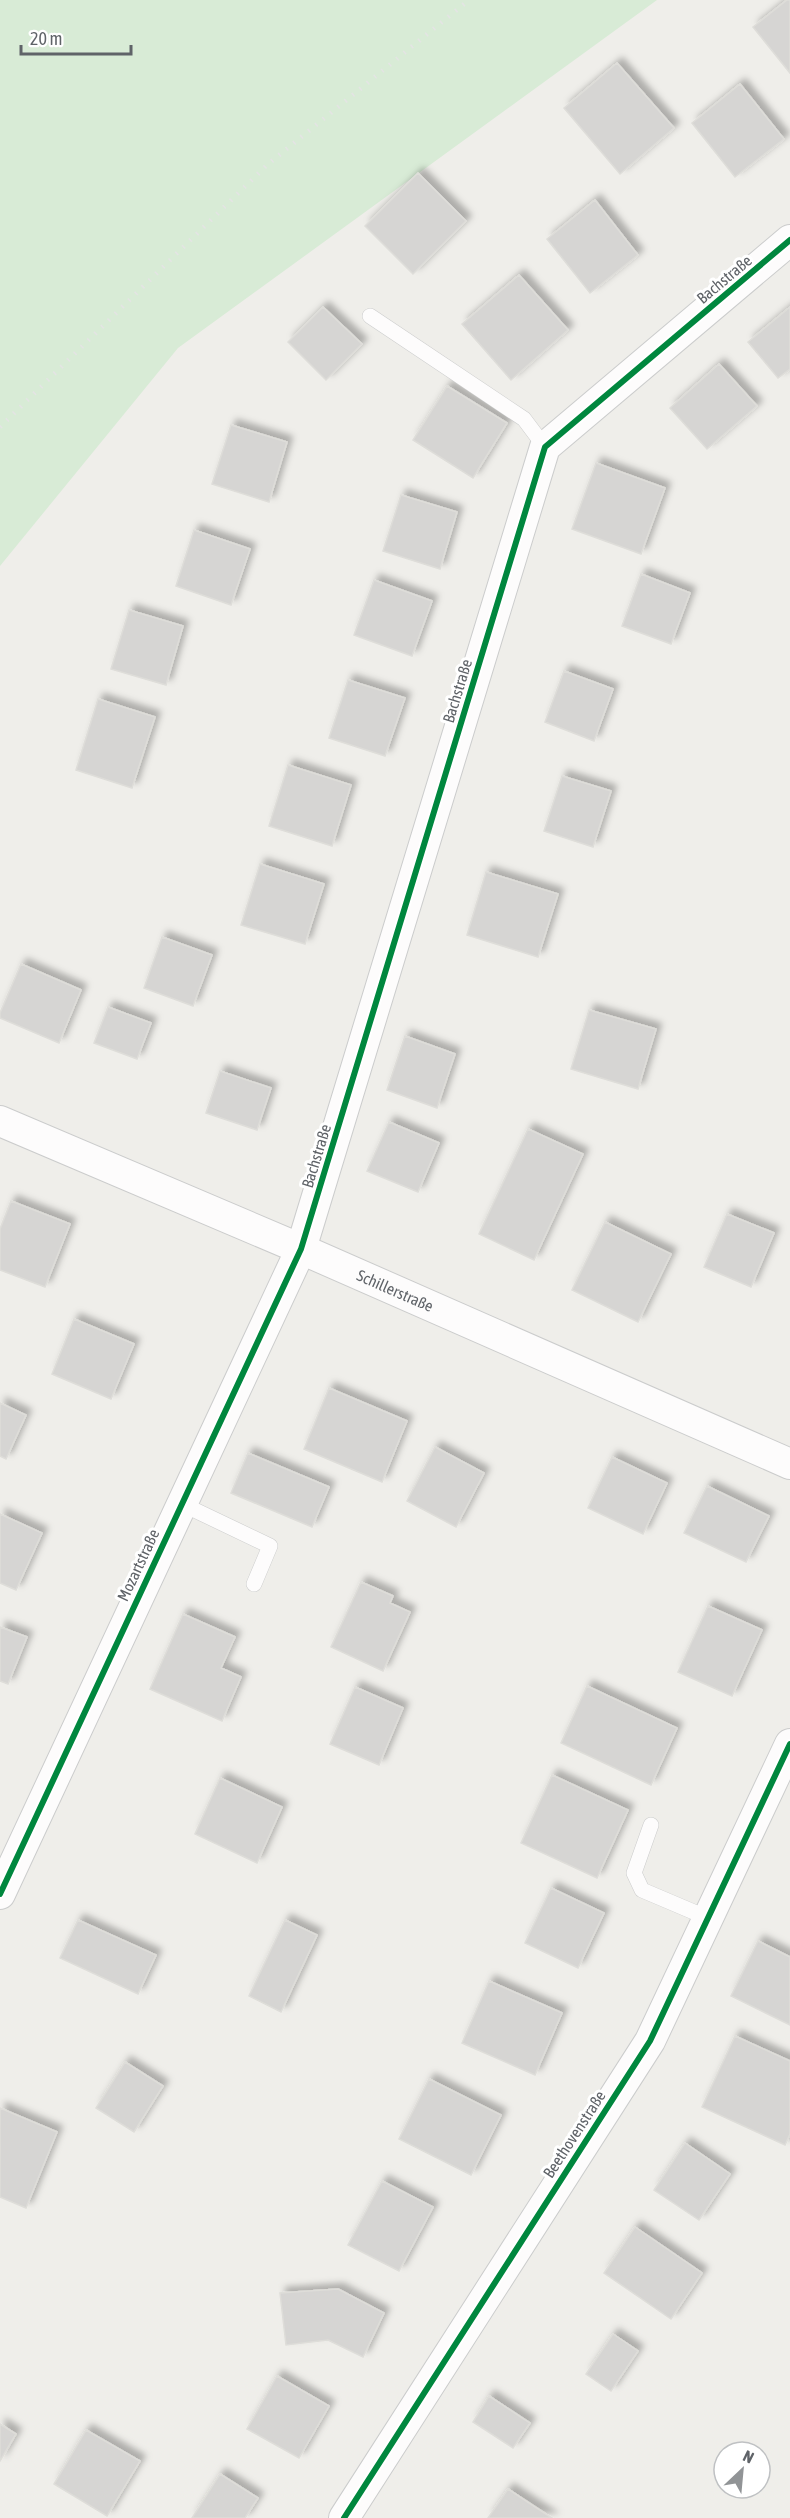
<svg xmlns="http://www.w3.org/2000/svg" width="790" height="2518" font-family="'Asap Condensed',sans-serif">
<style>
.green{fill:#d8ebd6}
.building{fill:#d6d5d3;stroke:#deddd9;stroke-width:1.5;filter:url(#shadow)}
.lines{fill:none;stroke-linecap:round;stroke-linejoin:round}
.lane-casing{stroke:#cbcccc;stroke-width:16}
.street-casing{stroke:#cbcccc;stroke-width:32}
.lane{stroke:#fdfcfc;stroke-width:15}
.street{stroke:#fdfcfc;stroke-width:30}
.rail{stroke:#e4e4e4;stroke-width:4.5;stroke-dasharray:1.5 8;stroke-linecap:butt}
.cycleway-casing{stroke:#fff;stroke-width:10}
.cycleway{stroke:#00873e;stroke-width:6}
.labels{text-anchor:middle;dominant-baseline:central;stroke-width:6;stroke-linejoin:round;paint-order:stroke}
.street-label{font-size:16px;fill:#5f6368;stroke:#fff}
</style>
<defs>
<filter id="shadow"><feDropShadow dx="5.5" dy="-5.5" stdDeviation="3" flood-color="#0004"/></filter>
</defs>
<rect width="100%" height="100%" fill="#efeeea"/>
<path class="green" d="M0,0H657L178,348L0,566Z"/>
<path class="building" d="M787,0H790V73L753,27Z
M617,63L674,128L620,174L564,108Z
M740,84L784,139L735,177L692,123Z
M418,173L466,221L413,274L365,226Z
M595,200L638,255L590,293L547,239Z
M519,275L568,330L511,380L462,324Z
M323,307L362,344L326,380L288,342Z
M790,307V369L778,378L748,342Z
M719,364L757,406L707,449L670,408Z
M447,386L507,423L473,478L413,440Z
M231,425L287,442L269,502L212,484Z
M596,463L665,488L641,554L572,529Z
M401,495L457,512L440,569L383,551Z
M194,530L250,549L231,605L176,586Z
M641,574L690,593L671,644L622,626Z
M374,580L432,601L412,656L354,635Z
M129,610L183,626L166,685L111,669Z
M564,671L613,689L594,741L545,722Z
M348,680L405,698L385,756L329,738Z
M98,699L155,717L132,788L76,770Z
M288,765L351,785L332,846L269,826Z
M562,776L611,791L593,847L544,831Z
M260,864L324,884L305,944L241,925Z
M486,872L558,894L538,957L467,935Z
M162,937L212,955L193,1006L144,988Z
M21,964L81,990L59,1043L0,1018V1013Z
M108,1007L151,1023L137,1059L94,1043Z
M589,1010L656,1029L638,1089L571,1069Z
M405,1036L455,1054L437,1108L387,1090Z
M220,1071L271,1088L257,1130L206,1113Z
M389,1122L439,1143L418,1192L367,1171Z
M528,1129L583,1154L534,1260L479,1234Z
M11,1201L70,1224L45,1287L0,1270V1229Z
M727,1214L774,1233L751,1287L704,1267Z
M605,1222L671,1254L638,1322L572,1290Z
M74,1319L134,1344L111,1399L52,1374Z
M329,1388L407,1421L382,1482L304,1449Z
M0,1403L26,1415L6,1459L0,1456Z
M435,1447L484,1473L456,1527L407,1501Z
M248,1453L329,1487L312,1527L231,1493Z
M612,1457L667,1483L643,1534L588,1508Z
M707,1486L769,1516L746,1562L684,1533Z
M0,1514L42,1533L16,1590L0,1583Z
M361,1582L393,1596L390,1603L410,1612L383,1671L331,1647Z
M708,1606L762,1630L732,1696L678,1672Z
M183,1614L235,1637L221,1668L241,1677L222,1721L150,1689Z
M0,1627L27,1637L8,1684L0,1681Z
M587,1686L677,1728L651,1785L561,1743Z
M355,1687L403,1708L379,1765L330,1744Z
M552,1775L628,1810L597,1878L521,1843Z
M220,1778L282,1807L257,1863L195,1834Z
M551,1888L604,1913L578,1968L525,1943Z
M78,1920L156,1955L138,1994L60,1958Z
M285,1920L317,1935L281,2012L249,1996Z
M758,1941L790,1957V2025L731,1996Z
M489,1981L562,2013L535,2075L462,2043Z
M735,2036L790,2061V2134L785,2145L702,2107Z
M125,2062L163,2086L134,2132L96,2108Z
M429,2079L501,2115L471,2175L399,2139Z
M0,2108L57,2132L26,2208L0,2197Z
M685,2143L730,2174L699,2220L654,2190Z
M382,2181L433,2207L399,2271L348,2245Z
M635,2227L702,2273L671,2319L604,2273Z
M338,2289L384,2313L363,2357L328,2340L286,2345L280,2293Z
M613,2334L638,2351L611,2391L586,2374Z
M277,2376L329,2406L299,2458L247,2429Z
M489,2396L530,2423L513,2448L473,2422Z
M0,2424L16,2434L0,2461Z
M86,2430L140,2461L107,2516L54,2484Z
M220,2474L258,2498L245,2518H192Z
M508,2489L552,2518H488Z"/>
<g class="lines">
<defs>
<path id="lane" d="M370,316L524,419L545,447
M182,1504L270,1546L254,1584
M651,1825L634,1873L642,1890L708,1918"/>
<g id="street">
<path id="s1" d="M0,1121L301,1249L790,1464"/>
<path d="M0,1894L301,1249L545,447L790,240"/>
<path d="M344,2518L650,2041L790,1744"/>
</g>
</defs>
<use href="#lane" class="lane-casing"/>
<use href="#street" class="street-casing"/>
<use href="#lane" class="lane"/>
<use href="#street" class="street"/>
<path class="rail" d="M0,427L267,165L469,0"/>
<defs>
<path id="cycleway" d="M0,1894L301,1249L545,447L790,240
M344,2518L650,2041L790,1744"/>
</defs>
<use href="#cycleway" class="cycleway-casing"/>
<use href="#cycleway" class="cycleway"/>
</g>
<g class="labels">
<g class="street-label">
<text transform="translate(724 279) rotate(-40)">Bachstraße</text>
<text transform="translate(457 691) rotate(-73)">Bachstraße</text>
<text transform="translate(316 1156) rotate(-73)">Bachstraße</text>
<text stroke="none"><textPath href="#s1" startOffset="430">Schillerstraße</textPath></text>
<text transform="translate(138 1565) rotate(-65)">Mozartstraße</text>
<text transform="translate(574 2134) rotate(-57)">Beethovenstraße</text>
</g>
</g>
<g transform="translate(742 2470) rotate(26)"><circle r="28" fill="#ffffff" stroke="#bfc1c3" stroke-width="1.5"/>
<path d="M0-4.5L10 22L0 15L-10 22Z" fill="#919496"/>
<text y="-9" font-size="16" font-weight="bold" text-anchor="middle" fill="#5f6368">N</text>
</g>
<path d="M21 45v9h110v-9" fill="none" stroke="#5f6368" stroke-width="3"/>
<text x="30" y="45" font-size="18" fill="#5f6368" stroke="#ffffff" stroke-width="4.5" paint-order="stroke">20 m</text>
</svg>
